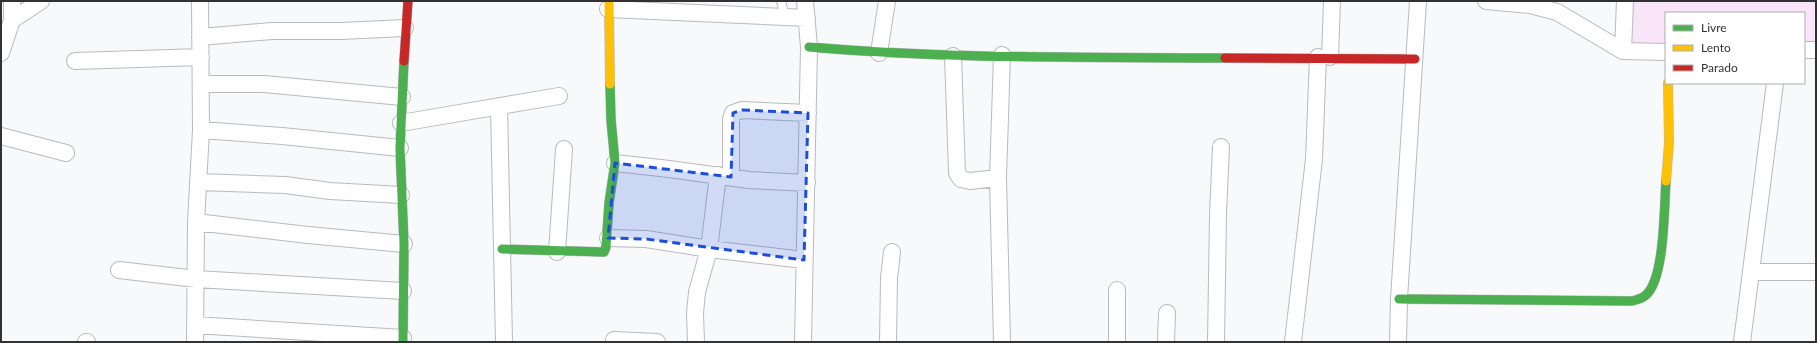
<svg xmlns="http://www.w3.org/2000/svg" width="1817" height="343" font-family="Lato,sans-serif">
<style>
.green{fill:#f9e5f9}
.lines{fill:none;stroke-linecap:round;stroke-linejoin:round}
.lane-casing{stroke:#b8babb;stroke-width:10}
.street-casing{stroke:#b8babb;stroke-width:18}
.fast-casing{stroke:#b8babb;stroke-width:10}
.slow-casing{stroke:#b8babb;stroke-width:10}
.jam-casing{stroke:#b8babb;stroke-width:10}
.lane{stroke:#fefefe;stroke-width:8}
.street{stroke:#fefefe;stroke-width:16}
.fast{stroke:#4caf50;stroke-width:9}
.slow{stroke:#ffc107;stroke-width:9}
.jam{stroke:#c62828;stroke-width:9}
.marked{fill:#1d4ed8;fill-opacity:0.2;stroke:#1d4ed8;stroke-width:3;stroke-dasharray:8 5;stroke-linejoin:round}
</style>
<rect width="100%" height="100%" fill="#f7f9fb"/>
<path class="green" d="M1622,1H1816V45H1804V13H1666V46H1621Z"/>
<g class="lines">
<defs>
<path id="lane" d="M781,1L785,17"/>
<path id="street" d="M1486,1L1530,5L1557,12L1623,51L1666,52
M608,9L807,18
M12,20L41,1
M200,37L272,31H341L405,28
M1804,50H1816
M1623,51L1625,1
M1,53L12,20V1
M879,53L887,1
M1002,55L998,178L1002,342
M953,56L957,173L961,179L970,181L998,178
M1330,57L1332,1
M75,61L201,57
M201,84H264L402,97
M499,106L504,342
M401,123L559,96
M201,130L282,136L400,148
M1,136L66,153
M615,163L669,169L749,180L807,183
M731,177V119L733,113L742,110L808,113
M199,182L285,185L330,191L401,195
M196,222L308,235L404,244
M608,238L646,239L709,249L804,260
M557,252L564,149
M119,270L196,279L403,291
M1751,272H1816
M195,325L403,338
M614,340L657,342
M86,342H87
M195,342L196,222L201,130L200,1
M696,342L695,313L697,292L709,249L718,175
M803,342L809,47L805,1
M888,342L889,278L892,252
M1117,342V290
M1166,342L1167,313
M1216,342L1218,214L1221,147
M1293,342L1314,159L1318,57
M1398,342L1399,299L1418,1
M1742,342L1775,83"/>
<path id="fast" d="M809,47C947,59 1086,57 1225,58
M502,249L604,252L606,247L609,203L615,163L611,120L610,84
M1399,299L1632,301C1636,300 1643,298 1646,295C1665,278 1664,207 1666,181
M403,342L404,244L400,148L404,61"/>
<path id="slow" d="M609,1L610,84
M1666,181L1669,143L1668,83"/>
<path id="jam" d="M1225,58L1415,59
M404,61L408,1"/>
</defs>
<use href="#lane" class="lane-casing"/>
<use href="#street" class="street-casing"/>
<use href="#fast" class="fast-casing"/>
<use href="#slow" class="slow-casing"/>
<use href="#jam" class="jam-casing"/>
<use href="#lane" class="lane"/>
<use href="#street" class="street"/>
<use href="#fast" class="fast"/>
<use href="#slow" class="slow"/>
<use href="#jam" class="jam"/>
</g>
<path class="marked" d="M742,110L808,113L804,260L646,239L608,238L615,163L731,177L733,113Z"/>
<rect width="1817" height="343" fill="none" stroke="#323234" stroke-width="4"/>
<rect x="1665" y="12" width="140" height="72" fill="#ffffff" stroke="#adadae"/>
<rect x="1673" y="25" width="20" height="6" fill="#4caf50" stroke="#adadae"/>
<text x="1701" y="32" font-size="12" fill="#323234">Livre</text>
<rect x="1673" y="45" width="20" height="6" fill="#ffc107" stroke="#adadae"/>
<text x="1701" y="52" font-size="12" fill="#323234">Lento</text>
<rect x="1673" y="65" width="20" height="6" fill="#c62828" stroke="#adadae"/>
<text x="1701" y="72" font-size="12" fill="#323234">Parado</text>
</svg>
